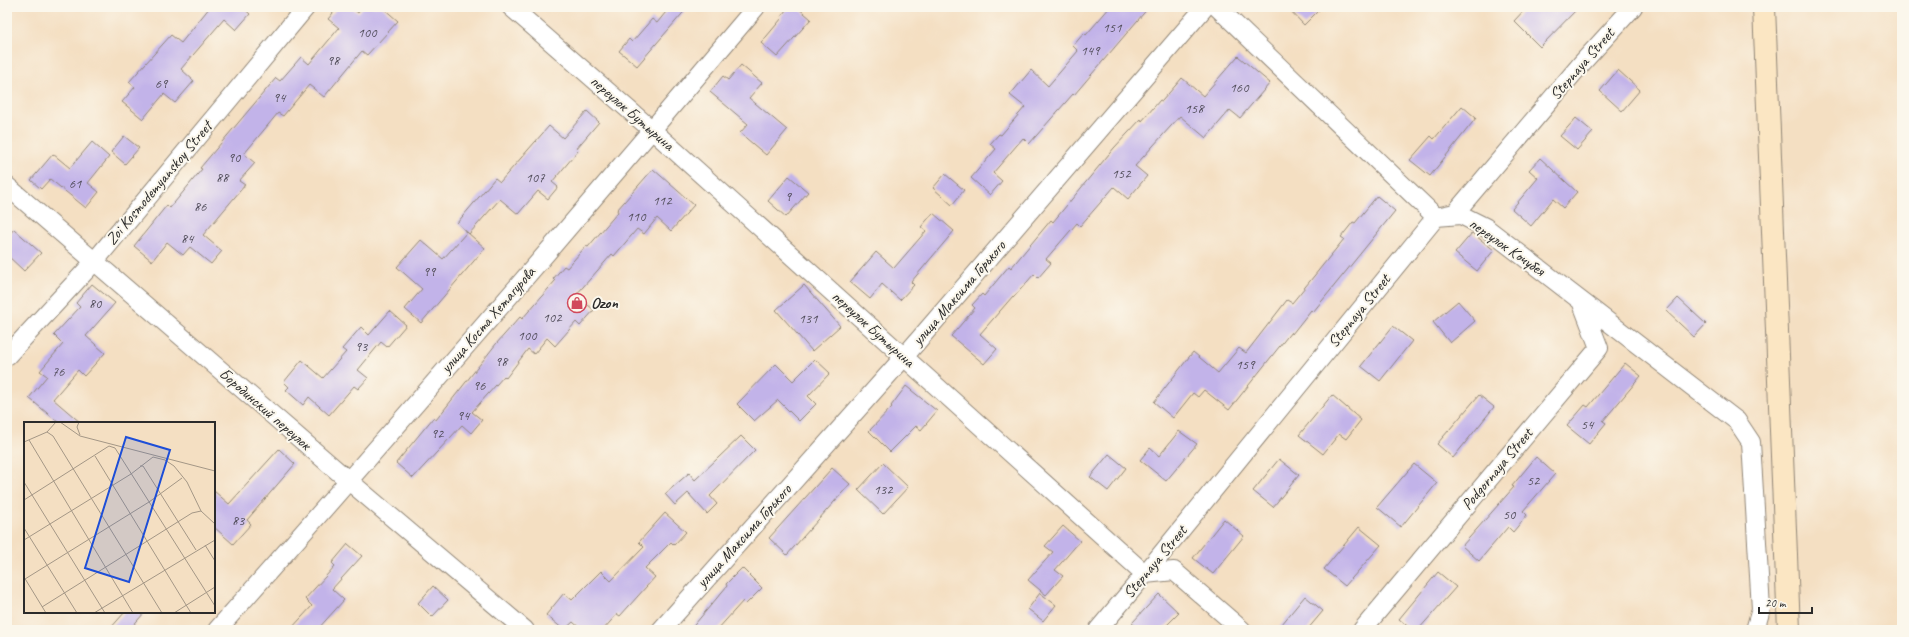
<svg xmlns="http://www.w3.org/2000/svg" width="1909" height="637" font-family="Caveat,sans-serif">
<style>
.building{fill:#c2b3e9}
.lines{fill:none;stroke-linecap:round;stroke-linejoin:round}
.street-casing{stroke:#908576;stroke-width:20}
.secondary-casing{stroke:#908576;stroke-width:24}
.street{stroke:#fff;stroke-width:18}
.secondary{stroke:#fbe6c3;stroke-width:22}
.labels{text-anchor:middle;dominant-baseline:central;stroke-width:4;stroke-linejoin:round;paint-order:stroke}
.number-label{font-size:14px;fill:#514d5a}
.street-label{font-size:16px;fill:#2b2b2b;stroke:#fbf7ec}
.poi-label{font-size:16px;font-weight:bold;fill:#2b2b2b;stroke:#fbf7ec;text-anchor:start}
.inset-road{fill:none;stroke:#a49786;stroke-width:1}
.view{fill:#1d4ed8;fill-opacity:0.15;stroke:#1d4ed8;stroke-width:2}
.inset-edge{fill:none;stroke:#2b2b2b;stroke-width:2}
</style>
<rect width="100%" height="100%" fill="#fbf7ec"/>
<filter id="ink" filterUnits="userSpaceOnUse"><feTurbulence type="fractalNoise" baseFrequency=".025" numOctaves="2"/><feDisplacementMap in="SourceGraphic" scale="8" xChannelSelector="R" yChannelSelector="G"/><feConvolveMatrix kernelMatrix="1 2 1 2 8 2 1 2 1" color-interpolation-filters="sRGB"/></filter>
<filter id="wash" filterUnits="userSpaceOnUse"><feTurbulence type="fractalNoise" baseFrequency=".012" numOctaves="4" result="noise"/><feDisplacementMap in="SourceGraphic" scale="16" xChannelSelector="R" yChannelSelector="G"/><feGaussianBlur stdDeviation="0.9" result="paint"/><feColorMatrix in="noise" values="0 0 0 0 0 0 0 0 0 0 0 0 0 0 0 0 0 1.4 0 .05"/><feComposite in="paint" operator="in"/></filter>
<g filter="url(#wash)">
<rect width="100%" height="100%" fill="#f4dfc2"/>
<g id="blocks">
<path class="building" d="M210,7H242L250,14L236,30L224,19L181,69L194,81L175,103L164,94L143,119L122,102L135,87L129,82L171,35L181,43Z
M338,7H351L358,13L363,7H382L398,21L367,55L362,51L324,97L309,85L283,116L278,113L244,154L255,163L239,181L245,185L203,235L222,251L211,264L190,247L183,255L167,242L152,261L134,246L167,205L170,208L202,169L200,168L276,78L280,81L301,57L309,64L339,28L328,19Z
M670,7H688L637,66L619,51L629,39L632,42L652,19L657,23Z
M788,7H797L811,19L777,57L761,43L782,18L781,17Z
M1110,7H1149L1074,95L1073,94L1029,144L1023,138L993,173L1002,181L990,195L971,178L996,149L990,144L999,134L1001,135L1025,107L1010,95L1031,70L1048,86L1078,51L1073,46L1084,33L1086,35Z
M1287,7H1322L1304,25Z
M1527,7H1579L1540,47L1514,21Z
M1238,56L1270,83L1240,118L1230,110L1206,138L1180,116L1135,166L1147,176L1128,199L1114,187L1080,226L1077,223L1046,259L1051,263L1038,278L1034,274L1014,297L1013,296L980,334L997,349L984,364L951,336L975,308L972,305L982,294L984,296L1009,266L1011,268L1051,220L1053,222L1114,148L1141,119L1142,121L1160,100L1162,101L1182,78L1203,96Z
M741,65L762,83L749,98L787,130L766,155L740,133L748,124L710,92L723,76L728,80Z
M1618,70L1640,90L1622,111L1600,91Z
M1462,106L1476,118L1430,176L1410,160L1431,136L1434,139Z
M587,111L599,122L576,149L578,151L552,182L558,187L548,199L538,191L518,214L500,199L469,234L457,223L495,178L500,182L549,126L563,138Z
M1576,118L1593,132L1577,150L1560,136Z
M124,136L139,148L125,164L111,152Z
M92,142L109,157L88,183L99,192L86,208L50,179L41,189L31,180L53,154L70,168Z
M1540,158L1577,192L1563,208L1553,199L1531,226L1512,209L1538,178L1529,170Z
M653,169L694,205L671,231L657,218L644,234L637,229L614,256L612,254L576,295L594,310L580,326L576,322L555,346L547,338L534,354L528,349L506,378L504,376L472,412L482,420L471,433L462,425L413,478L396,463L433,418L436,420L496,344L520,317L522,319L555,281L553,279L564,266L567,268L586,246L588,247L618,212L617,210Z
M945,174L964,190L952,205L933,188Z
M789,176L808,192L786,217L768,201Z
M1377,196L1395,211L1313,312L1311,310L1292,334L1291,332L1229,410L1204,390L1198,397L1193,393L1173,418L1154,402L1193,352L1218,373L1239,348L1246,353L1287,300L1292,303L1310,281L1344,239L1341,237L1353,222L1355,223Z
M933,213L954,231L911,282L914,285L900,300L882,284L870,299L850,282L876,252L894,268L926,231L921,227Z
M14,229L41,253L24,271L7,255V237Z
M467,232L485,248L421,323L405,309L422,289L397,267L421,240L443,259Z
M1472,233L1494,250L1477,271L1455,253Z
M92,284L115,303L86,336L105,353L84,376L78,370L53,399L81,423H59L29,398L47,376L40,371L63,344L54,335L80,307L76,303Z
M804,285L840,326L812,351L776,310Z
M1678,298L1706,324L1694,337L1666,311Z
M1458,301L1475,321L1450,343L1433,322Z
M390,311L406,325L387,347L381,342L358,370L368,378L358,389L354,386L329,415L309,397L303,405L286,390L289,387L284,382L302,360L323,378L346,352L342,349L361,327L369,335Z
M1393,326L1412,341L1380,381L1361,366Z
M815,359L830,373L808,396L816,404L799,421L778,400L754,421L737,404L776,364L793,381Z
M1625,363L1641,376L1603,421L1606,423L1589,444L1567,426L1585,405L1588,407Z
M906,386L937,411L921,430L916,426L890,452L869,431L892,407L891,406Z
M1332,395L1361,420L1346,439L1339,434L1323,454L1299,435Z
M1479,395L1494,407L1453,458L1437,444Z
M1179,431L1197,444L1166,481L1140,460L1150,448L1159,456Z
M741,436L755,450L710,496L717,504L707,514L688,493L675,505L665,494L689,473L695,480Z
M279,449L295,464L247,520L251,524L233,544L214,527V491L229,504Z
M1109,454L1126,468L1108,491L1090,477Z
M1536,457L1555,474L1523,511L1527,515L1513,532L1508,527L1479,561L1462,546L1514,487L1512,486Z
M1279,459L1299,475L1273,507L1253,491Z
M883,463L908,487L883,514L858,490Z
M1414,464L1437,483L1401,527L1377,507Z
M832,468L850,484L787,555L769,538Z
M665,513L686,532L674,545L671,542L645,568L655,577L620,616L617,614L603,630H582L573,622L564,630L546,615L564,593L572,600L601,571L611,581L644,547L639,542Z
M1224,519L1244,536L1213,574L1193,558Z
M1063,526L1080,541L1055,570L1063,576L1046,595L1028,580L1053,552L1045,546Z
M1359,527L1381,545L1345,586L1324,569Z
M348,544L362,556L332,589L344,600L317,630H290L312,606L305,599L335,566L332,563Z
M742,568L762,588L746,604L743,601L717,630H690L727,586L726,584Z
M1438,572L1456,587L1418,630H1412L1399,619Z
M433,586L448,600L432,617L418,603Z
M1040,593L1056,605L1043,621L1028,609Z
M1159,594L1179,613L1162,630H1140L1132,623Z
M1305,596L1323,611L1307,630H1277Z
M125,612H145L129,630H109Z"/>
</g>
</g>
<g filter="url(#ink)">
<use href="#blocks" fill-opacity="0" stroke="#908576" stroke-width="1"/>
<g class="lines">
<defs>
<path id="street" d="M511,7L652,130L1145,574L1174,571L1242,630
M1217,7L1436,217L1461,215L1485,227L1737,421L1751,442L1761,609L1755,630
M7,186L349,481L525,630
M7,356L94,262L306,7
M217,630C399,425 579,217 756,7
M661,630L904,357L1205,7
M1098,630L1145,574L1436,217L1455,213L1582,63L1633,7
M1362,630L1599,348L1581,301"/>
<path id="secondary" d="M1764,7L1789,630"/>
</defs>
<use href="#street" class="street-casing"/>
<use href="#secondary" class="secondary-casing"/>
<use href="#street" class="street"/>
<use href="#secondary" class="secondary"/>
</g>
</g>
<defs>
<symbol id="shop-ring" viewBox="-11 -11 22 22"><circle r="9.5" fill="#fbf7ec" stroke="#d1495b" stroke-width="1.5"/><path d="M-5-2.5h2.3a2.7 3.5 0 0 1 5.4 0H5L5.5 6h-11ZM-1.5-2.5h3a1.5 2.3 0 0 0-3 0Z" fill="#d1495b"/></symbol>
</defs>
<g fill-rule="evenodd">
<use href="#shop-ring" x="566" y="292" width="22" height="22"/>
</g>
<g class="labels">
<g class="number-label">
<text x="1112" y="27">151</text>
<text x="367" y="32">100</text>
<text x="1090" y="50">149</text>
<text x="333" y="60">98</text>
<text x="161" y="83">69</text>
<text x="1239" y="87">160</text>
<text x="279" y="97">94</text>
<text x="1194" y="108">158</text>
<text x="234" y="157">90</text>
<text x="1121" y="173">152</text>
<text x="222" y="177">88</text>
<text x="535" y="177">107</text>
<text x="75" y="183">61</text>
<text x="788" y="196">9</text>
<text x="662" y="200">112</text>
<text x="200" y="206">86</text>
<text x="636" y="216">110</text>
<text x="187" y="238">84</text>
<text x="429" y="271">99</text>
<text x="95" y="303">80</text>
<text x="552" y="317">102</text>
<text x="808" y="318">131</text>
<text x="527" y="335">100</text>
<text x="361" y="346">93</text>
<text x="501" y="361">98</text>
<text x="1245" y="364">159</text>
<text x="58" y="371">76</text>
<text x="479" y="385">96</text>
<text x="463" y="415">94</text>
<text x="1587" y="424">54</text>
<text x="437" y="433">92</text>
<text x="1533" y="480">52</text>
<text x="883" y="489">132</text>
<text x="1509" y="514">50</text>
<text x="238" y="520">83</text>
</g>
<g class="street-label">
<text transform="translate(1582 64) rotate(-49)">Stepnaya Street</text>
<text transform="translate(632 113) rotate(41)">переулок Бутырина</text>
<text transform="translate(159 183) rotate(-50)">Zoi Kosmodemyanskoy Street</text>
<text transform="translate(1507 247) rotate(35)">переулок Кочубея</text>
<text transform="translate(959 293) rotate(-49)">улица Максима Горького</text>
<text transform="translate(1359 311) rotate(-51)">Stepnaya Street</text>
<text transform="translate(488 320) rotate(-49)">улица Коста Хетагурова</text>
<text transform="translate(873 329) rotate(42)">переулок Бутырина</text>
<text transform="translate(265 409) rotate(41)">Бородинский переулок</text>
<text transform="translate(1497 469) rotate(-50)">Podgornaya Street</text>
<text transform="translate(744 536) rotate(-48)">улица Максима Горького</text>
<text transform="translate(1155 562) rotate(-50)">Stepnaya Street</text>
</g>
<g class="poi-label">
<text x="591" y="303">Ozon</text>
</g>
</g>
<g transform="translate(24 422)">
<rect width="191" height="191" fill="#f4dfc2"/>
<path class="inset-road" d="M36,0L56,14L191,49M55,0L53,5L56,13M23,10L29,14L138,191M5,18L109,191M0,20L23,10L32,0M71,34L167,191M116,44H119L172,128M0,60L81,191M0,78L85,24L91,26L191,184M177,89L191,102M0,106L53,191M0,118L107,52L129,35L141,38L150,44L163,60L177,89M181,123L191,139M0,155L22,191M1,157L125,80L158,56M18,185L168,91L177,89M70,191L191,118M150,191L191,165"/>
<path class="view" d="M102,15L146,28L105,160L61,146Z"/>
<rect width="191" height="191" class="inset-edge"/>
</g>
<rect width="1909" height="637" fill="none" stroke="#fbf7ec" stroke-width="24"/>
<path d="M1759 607v6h53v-6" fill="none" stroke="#2b2b2b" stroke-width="2"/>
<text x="1765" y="607" font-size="12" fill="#2b2b2b" stroke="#fbf7ec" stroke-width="3" paint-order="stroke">20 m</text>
</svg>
